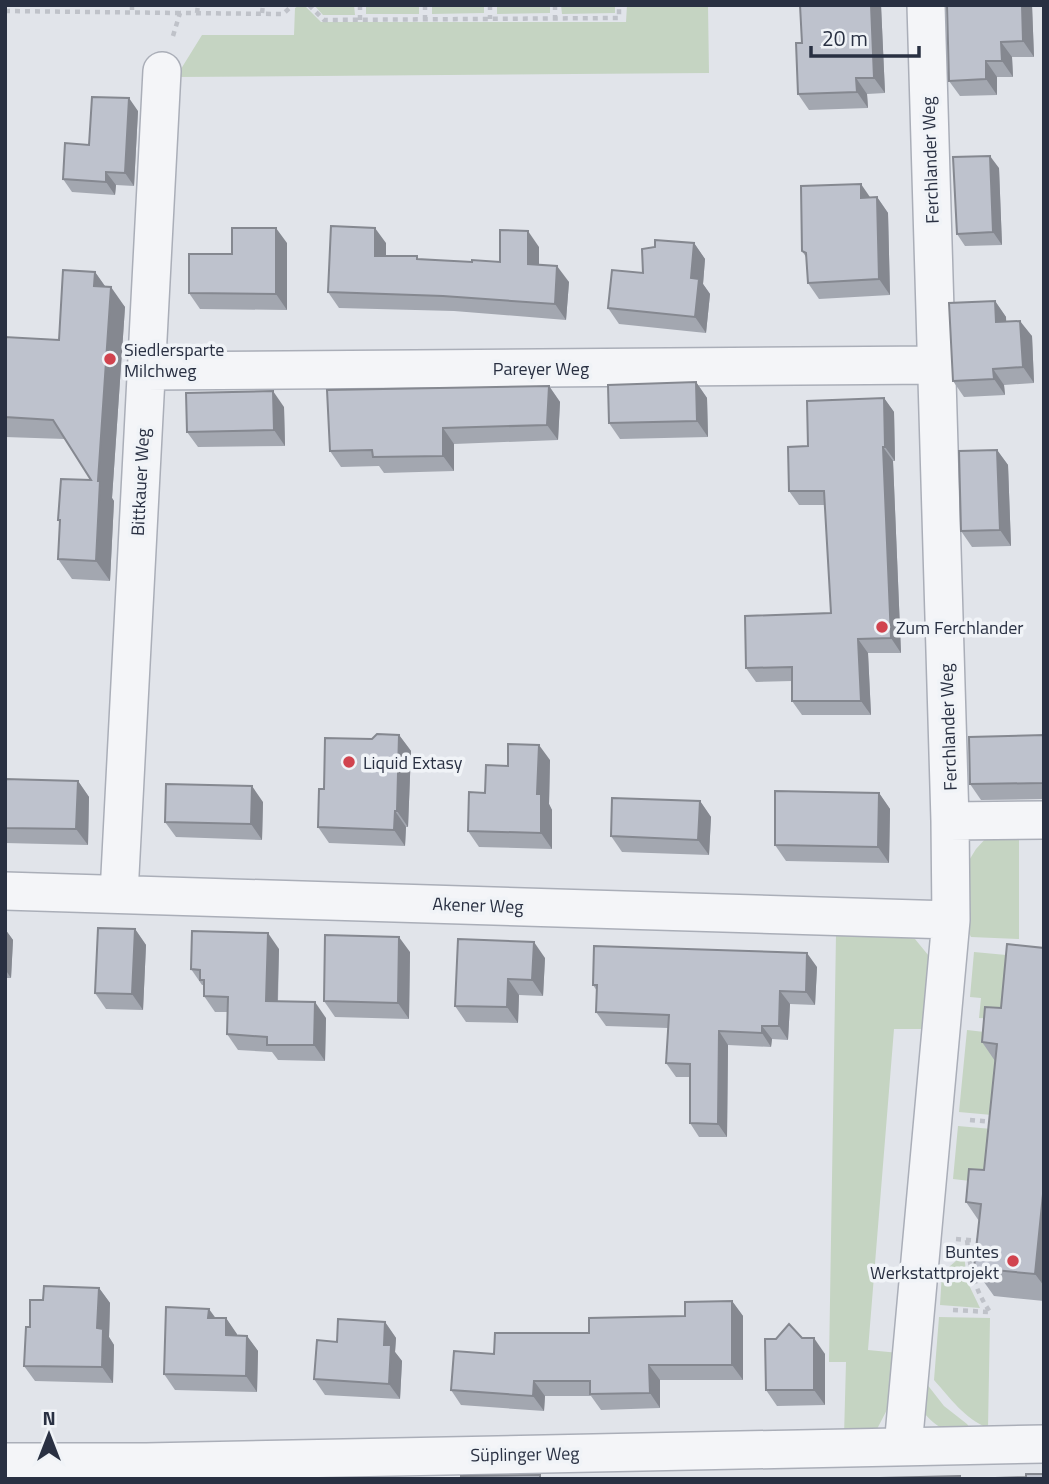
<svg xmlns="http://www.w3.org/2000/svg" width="1049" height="1484" font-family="'Titillium Web',sans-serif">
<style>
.green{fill:#c5d4c2}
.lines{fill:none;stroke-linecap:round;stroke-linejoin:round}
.minor-casing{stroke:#aaaeb8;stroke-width:40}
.path{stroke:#bfc2c9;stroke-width:4.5;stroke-dasharray:5 5;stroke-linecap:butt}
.minor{stroke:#f4f5f8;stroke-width:37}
.wall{fill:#a3a7b0}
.shaded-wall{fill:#858890}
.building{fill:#bec2cd;stroke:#858890;stroke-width:2}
.poi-dot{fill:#d1434e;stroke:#f0f3f7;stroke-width:2.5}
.labels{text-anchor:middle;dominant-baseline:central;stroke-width:7;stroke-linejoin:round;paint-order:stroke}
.street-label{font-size:18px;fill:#293042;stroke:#f0f3f7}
.poi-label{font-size:18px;fill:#293042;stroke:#f0f3f7;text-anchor:start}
</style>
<rect width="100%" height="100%" fill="#e1e4ea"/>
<path class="green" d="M300,5H304L321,22H626L627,5H708L709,73L176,77L202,35H294L295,8Z
M314,5H354L355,15H323Z
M366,5H419V14H366Z
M432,5H484V13L432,14Z
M497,5H550V13L497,14Z
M561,5H615V13L562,14Z
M1019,828V939L971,937L965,925L968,862L976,849L987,837Z
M836,934L904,936L915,939L933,961L929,1029H894L868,1350L899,1353L891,1402L876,1431L844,1436L846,1362H829Z
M974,952L1017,956L1012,1020L979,1018L981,998L970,997Z
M967,1030L1002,1034L1003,1116L959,1112Z
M958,1126L992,1129L987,1183L953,1179Z
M964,1254L967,1281L980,1308L940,1305L942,1273Z
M939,1317L990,1318L988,1428C965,1419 950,1398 934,1380Z
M926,1383L944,1406L967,1424L972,1431C946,1430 942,1433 924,1413Z"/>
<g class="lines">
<defs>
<path id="minor" d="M146,371L937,365
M950,821L1044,820
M5,891L951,920
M119,894L162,71
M903,1447L951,920L950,821L926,5
M5,1462H146L1044,1444"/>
</defs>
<use href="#minor" class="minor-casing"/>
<path class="path" d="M132,5V12
M309,5L324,20L619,18V5
M360,5V20
M425,5V19
M490,5V19
M555,5V18
M5,11L179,13
M197,13L198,5
M262,13L263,5
M173,36L180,13L283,14L293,5
M970,1120L993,1122
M956,1239L982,1241
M967,1240C970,1268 974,1289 990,1312
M953,1310L989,1312"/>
<use href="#minor" class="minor"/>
</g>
<path class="wall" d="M800,5H881L885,93L867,94L868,108L809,110L798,94L802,43Z
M1032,5L1034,57H1012L1013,77H997V95L960,96L949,81Z
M138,111L134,186L116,185L115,195L72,192L63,179L89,145Z
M999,168L1002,245L965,246L957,234Z
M870,197H877L888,213L890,295L819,299L808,283L806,257L802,251Z
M287,243V310L200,309L189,293L232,254Z
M386,243V256L419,260L472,262H500L539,247V265L569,282L566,320L454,311L339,308L328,292Z
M694,243L705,259L703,284L710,294L706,333L619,324L608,308Z
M95,272L105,286L125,307L112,498L114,501L110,581L72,579L58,559L60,523L58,520L91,480L65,439L5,437V337L59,340Z
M995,301L1006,317V321L1032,336L1034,383L1004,385L1005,395L964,397L953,381Z
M696,382L707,398L708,437L620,439L609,423Z
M549,386L560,402L558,440L454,444V471L384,473L379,466L341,467L330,451Z
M884,398L894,412L895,461H893L901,653H868L871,715H802L792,701V681L756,682L746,668L831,613L825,505H799L789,491L808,446Z
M284,407L285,446L198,447L187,432Z
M997,450L1008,465L1011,546L972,547L961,531Z
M399,735L411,751L408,827H406L405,846L329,843L318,827L324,789L372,739Z
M1044,735V799L981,800L970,784Z
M550,760L549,804L552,810V849L479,847L468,831L485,793L508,766Z
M5,779L78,781L89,797L88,845L5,843Z
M879,793L890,809L889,863L786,861L775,845Z
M700,801L711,817L709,855L622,852L611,836Z
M263,802L262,840L176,837L165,822Z
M5,929L13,940L11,978H5Z
M135,929L146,945L143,1010L106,1009L95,993Z
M1044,948V1301L994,1296L974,1268L979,1221L966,1202L984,1170L995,1061L982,1042L1001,1008Z
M279,949L278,1002L326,1018L325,1061L278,1060L272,1052L238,1050L227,1034V1012H215L204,996V985H202L191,969Z
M410,952L409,1019L335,1017L324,1001Z
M545,958L543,996L519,995L518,1023L466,1022L455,1006Z
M817,967L815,1005L790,1004L788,1040L772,1039L771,1047L728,1045L727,1137H699L690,1123V1077H676L666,1063L668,1028L606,1026L596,1012L597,991L593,985Z
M99,1288L110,1303L109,1337L114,1345L113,1383L35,1381L24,1366L30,1327L43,1300Z
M732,1301L743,1316V1380H660V1408L601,1410L591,1396H545L544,1411L461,1405L451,1390L494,1354L589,1333L685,1316Z
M215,1318H226L237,1335L247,1336L258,1351L257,1392L175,1390L164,1374Z
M385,1322L396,1338L395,1352L402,1361L400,1399L325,1395L314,1379L337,1342Z
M802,1338L825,1354V1405L777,1406L766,1390Z"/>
<path class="shaded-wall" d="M871,5H881L885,93L874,78Z
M1022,5H1032L1034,57L1023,41Z
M1001,42L1012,57L1013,77L1002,61Z
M986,61L997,77V95L986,79Z
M856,78L867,94L868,108L857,92Z
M129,98L138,111L134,186L125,173Z
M990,156L999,168L1002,245L993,232Z
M106,172L116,185L115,195L106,182Z
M861,184L872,200L861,198Z
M877,197L888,213L890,295L879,279Z
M276,228L287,243V310L276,294Z
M375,228L386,243V272L375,256Z
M528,231L539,247V279L528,264Z
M694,243L705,259L703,284L710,294L706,333L695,317L691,278Z
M557,266L569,282L566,320L555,304Z
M95,272L109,292L94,286Z
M111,287L125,307L112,498L114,501L110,581L96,561L98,481Z
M995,301L1006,317L1007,338L996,322Z
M1020,321L1032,336L1034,383L1023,367Z
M993,369L1004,385L1005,395L994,379Z
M696,382L707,398L708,437L697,421Z
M549,386L560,402L558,440L547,425Z
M273,391L284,407L285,446L274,430Z
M884,398L894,412L895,461L885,447Z
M443,428L454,444V471L443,456Z
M883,447L893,461L901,653L891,638Z
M997,450L1008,465L1011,546L1000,530Z
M858,639L868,653L871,715L861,701Z
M399,735L411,751L408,827L397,811Z
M539,745L550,760L549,804L552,810V849L541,833L537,794Z
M78,781L89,797L88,845L76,829Z
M252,786L263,802L262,840L251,824Z
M879,793L890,809L889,863L878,847Z
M700,801L711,817L709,855L698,840Z
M395,811L406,827L405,846L394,830Z
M5,929L13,940L11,978L5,969Z
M135,929L146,945L143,1010L132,994Z
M268,933L279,949L277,1017L266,1001Z
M399,937L410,952L409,1019L398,1003Z
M534,942L545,958L543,996L532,980Z
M807,953L817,967L815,1005L806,992Z
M508,979L519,995L518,1023L507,1007Z
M780,991L790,1004L788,1040L779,1026Z
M315,1002L326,1018L325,1061L314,1045Z
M762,1026L772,1039L771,1047L762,1033Z
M719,1031L728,1045L727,1137L718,1124Z
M1044,1184V1286L1035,1274Z
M99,1288L110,1303L109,1337L114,1345L113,1383L102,1367L97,1328Z
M732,1301L743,1316V1380L732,1365Z
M209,1309L220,1324L208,1318Z
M226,1318L237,1334V1351L226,1335Z
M385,1322L396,1338L395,1352L402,1361L400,1399L389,1384L384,1345Z
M247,1336L258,1351L257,1392L246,1376Z
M814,1338L825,1354V1405L814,1390Z
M649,1365L660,1380V1408L650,1393Z
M534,1381L545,1396L544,1411L533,1396Z"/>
<path class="building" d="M800,5H871L874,78H856L857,92L798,94L796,43H802Z
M947,5H1022L1023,41L1001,42L1002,61H986V79L949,81Z
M92,97L129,98L125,173L106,172V182L63,179L65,143L89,145Z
M990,156L993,232L957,234L953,157Z
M861,184V198L877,197L879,279L808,283L806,253L802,251L801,186Z
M331,226L375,228V256H417V259L472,262V260L500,262V230L528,231V264L557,266L555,304L443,296L328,292Z
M232,228H276V294L189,293V254H232Z
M655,240L694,243L691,278L699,279L695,317L608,308L612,270L643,273L642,249L655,247Z
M63,270L95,272L94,286L111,287L98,481H100L96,561L58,559L60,520H58L61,479L91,480L53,420L5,417V337L59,340Z
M995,301L996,322L1020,321L1023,367L993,369L994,379L953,381L949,303Z
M696,382L697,421L609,423L608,385Z
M549,386L547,425L443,428V456L373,457L372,450L330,451L327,390Z
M273,391L274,430L187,432L186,393Z
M884,398L885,447H883L891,638L858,639L861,701H792V667L746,668L745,616L831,613L824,491H789L788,447L808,446L807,401Z
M997,450L1000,530L961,531L959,451Z
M377,734L399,735L397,811H395L394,830L318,827L319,789H324L325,738L372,739Z
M1044,735V783L970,784L969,737Z
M508,744L539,745L537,794H541V833L468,831L469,792L485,793L486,765L508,766Z
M5,779L78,781L76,829L5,828Z
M166,784L252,786L251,824L165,822Z
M775,791L879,793L878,847L775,845Z
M612,798L700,801L698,840L611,836Z
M98,928L135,929L132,994L95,993Z
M192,931L268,933L266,1001L315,1002L314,1045H267V1037L227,1034L228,997L204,996V980H200V970L191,969Z
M325,935L399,937L398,1003L324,1001Z
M458,939L534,942L532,980L508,979L507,1007L455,1006Z
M1007,944L1044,948V1184L1035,1274L974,1268L981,1204L966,1202L969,1169L984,1170L997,1044L982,1042L985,1007L1001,1008Z
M594,946L807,953L806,992L780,991L779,1026H762V1033L719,1031L718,1124L690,1123V1064L666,1063L669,1015L596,1012L597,985H593Z
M44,1286L99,1288L97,1328L103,1329L102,1367L24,1366L26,1327H30V1300H43Z
M732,1301V1365H649L650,1393L590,1394V1381H534L533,1396L451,1390L454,1351L494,1354L495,1333H589V1318L685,1316V1302Z
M166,1307L209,1309L208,1318H226V1335L247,1336L246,1376L164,1374Z
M338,1319L385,1322L384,1345H391L389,1384L314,1379L317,1340L337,1342Z
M789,1324L802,1338H814V1390H766L765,1339H776Z
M1026,1474H1044V1479H964L1026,1477Z
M540,1475V1479H461V1476Z
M960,1476V1479H838Z"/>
<g class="poi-dot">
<circle cx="110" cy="359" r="7"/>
<circle cx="882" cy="627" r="7"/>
<circle cx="349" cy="762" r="7"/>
<circle cx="1013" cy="1261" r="7"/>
</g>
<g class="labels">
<g class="street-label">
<text transform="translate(930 160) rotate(-92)">Ferchlander Weg</text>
<text x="541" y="368">Pareyer Weg</text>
<text transform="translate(140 482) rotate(-87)">Bittkauer Weg</text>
<text transform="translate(948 727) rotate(-92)">Ferchlander Weg</text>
<text transform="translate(478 905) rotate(2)">Akener Weg</text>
<text transform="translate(525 1454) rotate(-1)">Süplinger Weg</text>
</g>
<g class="poi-label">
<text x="124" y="349">Siedlersparte<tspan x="124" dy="21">Milchweg</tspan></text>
<text x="896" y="627">Zum Ferchlander</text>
<text x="363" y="762">Liquid Extasy</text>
<text x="999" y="1251" text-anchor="end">Buntes<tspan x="999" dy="21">Werkstattprojekt</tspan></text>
</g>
</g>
<rect width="1049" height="1484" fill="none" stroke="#293042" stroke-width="14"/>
<g transform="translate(49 1435)" stroke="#f0f3f7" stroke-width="5" paint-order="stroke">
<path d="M0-5L12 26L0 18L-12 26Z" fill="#293042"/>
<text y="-10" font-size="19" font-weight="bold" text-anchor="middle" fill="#293042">N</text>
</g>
<path d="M811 46v10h108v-10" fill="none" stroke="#293042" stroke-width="3.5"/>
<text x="822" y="46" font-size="21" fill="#293042" stroke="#f0f3f7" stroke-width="5" paint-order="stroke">20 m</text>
</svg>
